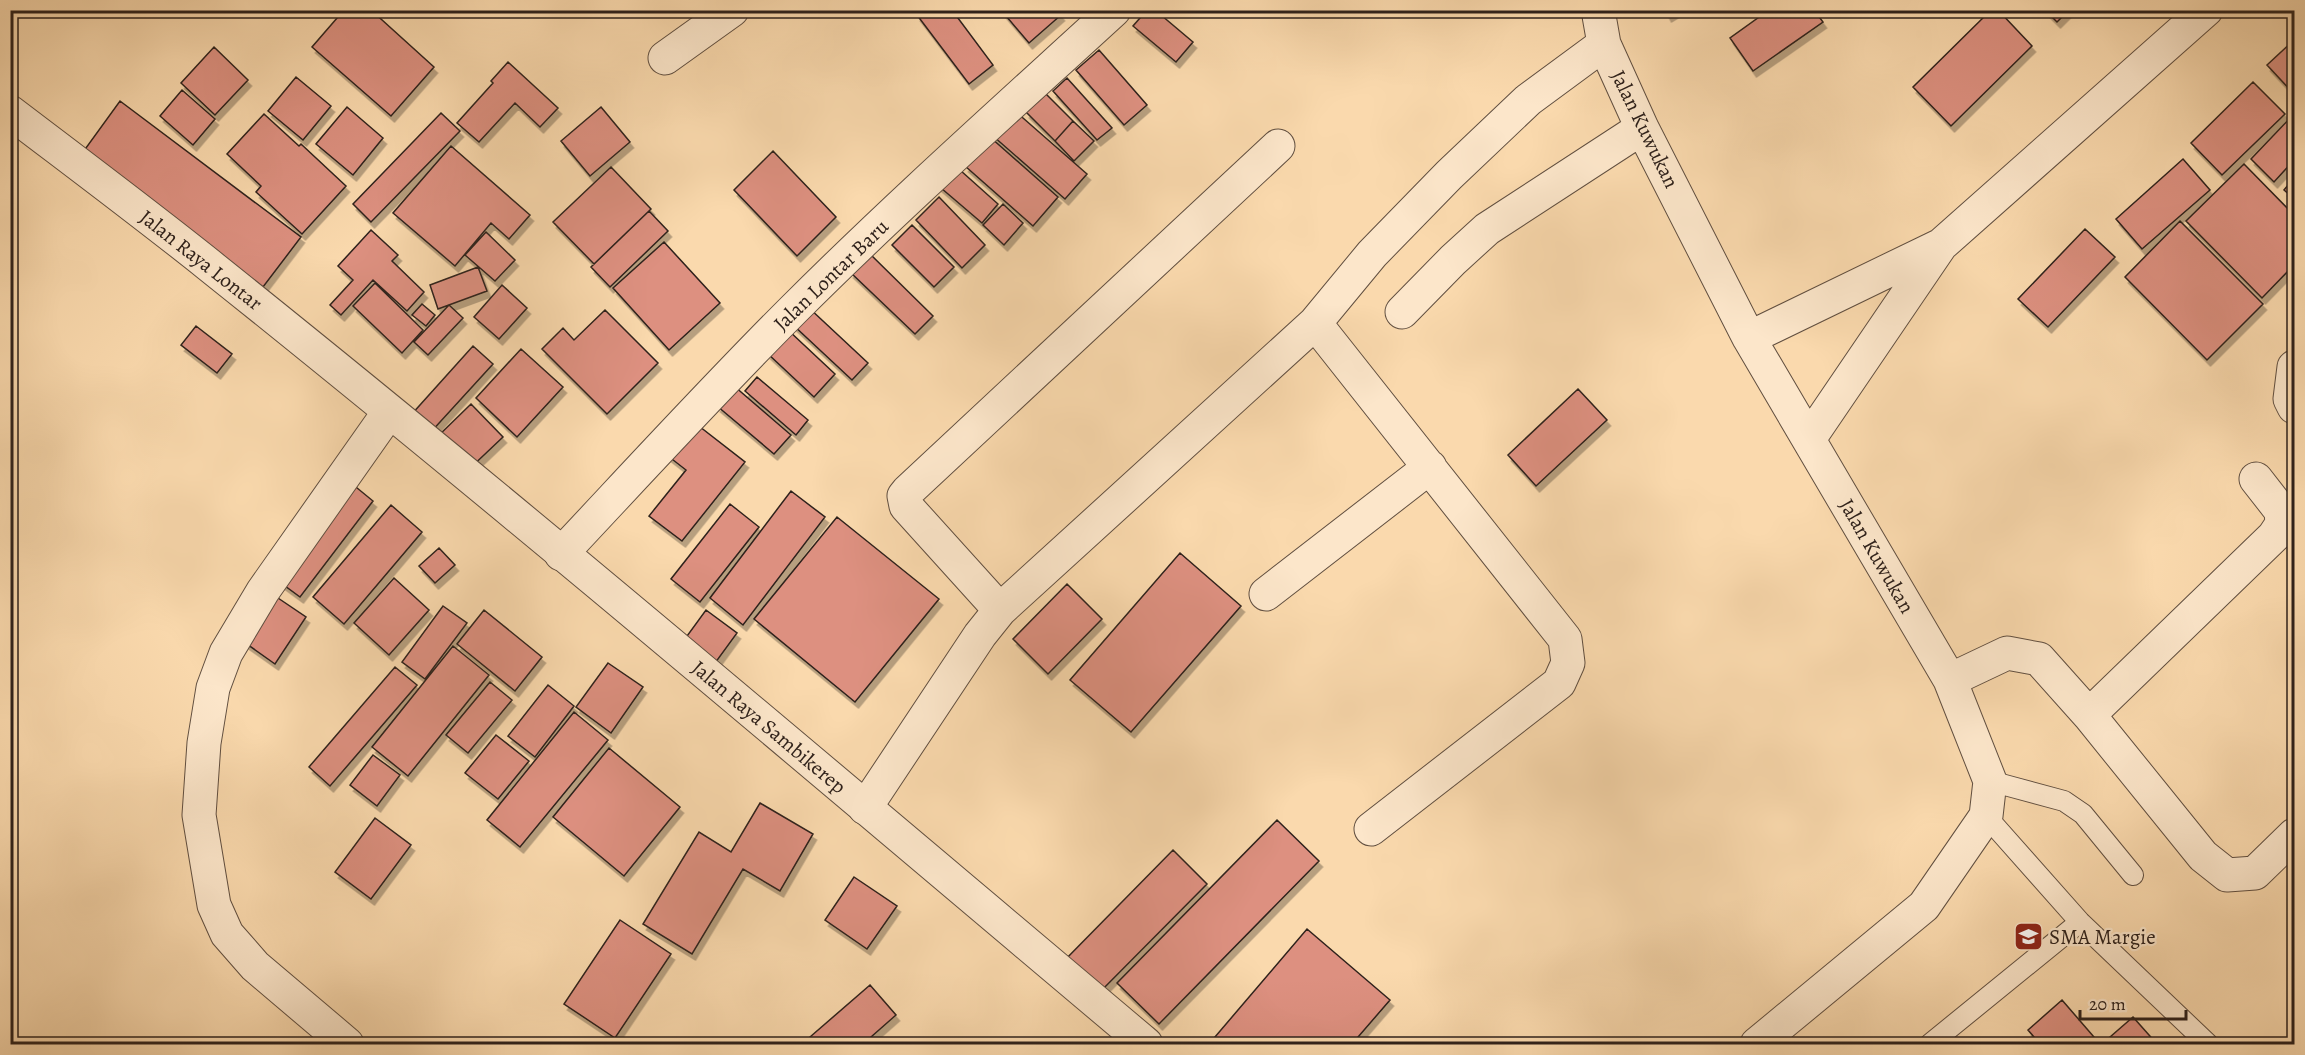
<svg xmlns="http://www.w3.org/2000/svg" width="2305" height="1055" font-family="Alegreya,serif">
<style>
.building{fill:#dd9080;stroke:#2e211b;stroke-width:1.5;filter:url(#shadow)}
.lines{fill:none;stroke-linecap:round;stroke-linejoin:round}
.service-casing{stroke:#614f40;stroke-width:22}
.minor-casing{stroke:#614f40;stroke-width:35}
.tertiary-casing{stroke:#614f40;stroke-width:35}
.service{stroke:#fce6ca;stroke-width:20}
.minor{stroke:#fce6ca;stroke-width:33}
.tertiary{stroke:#fce6ca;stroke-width:33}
.labels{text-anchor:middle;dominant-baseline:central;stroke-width:4.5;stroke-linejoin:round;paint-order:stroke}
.street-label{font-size:21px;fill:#2e211b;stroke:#fce6ca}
.poi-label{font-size:21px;fill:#2e211b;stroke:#fce6ca;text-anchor:start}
</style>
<defs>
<filter id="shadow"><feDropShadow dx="3.5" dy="6" stdDeviation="0" flood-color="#0004"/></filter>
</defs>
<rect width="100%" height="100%" fill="#fad9ad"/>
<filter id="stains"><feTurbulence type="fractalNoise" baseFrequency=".00333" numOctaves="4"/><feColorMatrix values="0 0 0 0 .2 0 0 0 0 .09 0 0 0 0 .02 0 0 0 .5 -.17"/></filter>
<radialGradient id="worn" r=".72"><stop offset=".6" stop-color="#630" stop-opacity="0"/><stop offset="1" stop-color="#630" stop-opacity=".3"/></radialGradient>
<path class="building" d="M344,10H371L434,67L391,116L312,47Z
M922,10H952L993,65L969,84L917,15Z
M1001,10H1057L1061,15L1029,43Z
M1147,10H1155L1193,42L1176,62L1133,26Z
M1665,10H1678L1668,16Z
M1769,10H1814L1823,22L1753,71L1730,38Z
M1991,10H1998L2032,46L1951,126L1913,87Z
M2045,10H2069L2057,22Z
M2294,40V94L2267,65Z
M214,47L248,80L215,115L181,83Z
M1099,50L1147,105L1124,125L1076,70Z
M508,62L558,108L540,127L515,103L479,142L457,123L493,83L491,81Z
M296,77L331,106L303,140L268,111Z
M1067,78L1112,128L1097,140L1053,91Z
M2253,82L2285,114L2222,175L2191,143Z
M182,90L215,119L193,145L160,116Z
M1045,93L1073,121L1055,141L1026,112Z
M120,101L301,237L263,287L83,152Z
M347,107L383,138L353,175L316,144Z
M601,107L630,142L590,176L561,141Z
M1015,111L1087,174L1065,199L993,136Z
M441,113L460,131L371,222L353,204Z
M264,114L299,146L301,144L346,186L302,234L256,192L261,186L227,154Z
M2294,114V160L2274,182L2251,159Z
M1073,121L1094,141L1074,161L1055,141Z
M990,137L1058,197L1033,226L965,166Z
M451,146L530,215L509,239L491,223L455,266L393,213Z
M773,151L836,217L797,256L734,190Z
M2183,159L2210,190L2142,249L2116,219Z
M951,162L998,204L982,223L934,182Z
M2244,164L2294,215V265L2262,298L2186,221Z
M611,167L651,209L594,264L553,222Z
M2294,178V199L2284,190Z
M939,197L985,245L962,268L916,220Z
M1003,204L1023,223L1004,245L983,225Z
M649,211L668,231L610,287L591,267Z
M2180,221L2263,304L2207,360L2125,277Z
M912,225L954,267L934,287L892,245Z
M2085,229L2115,257L2048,327L2018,299Z
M371,230L398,255L392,261L424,292L407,311L373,280L341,315L330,305L353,280L338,266Z
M486,232L515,260L495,281L465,255Z
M664,242L720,303L669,350L613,288Z
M869,253L933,316L915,334L850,272Z
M478,267L487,291L438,309L430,285Z
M375,283L423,330L402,353L353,306Z
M502,285L527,308L499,339L474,317Z
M422,304L435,315L426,326L412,315Z
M449,305L463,318L428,355L414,342Z
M808,307L868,363L852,380L792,324Z
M605,310L658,363L607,414L542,349L563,328L574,340Z
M196,326L232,354L217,373L181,345Z
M788,330L835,374L814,397L767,353Z
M473,346L493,364L430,433L411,415Z
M521,349L563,387L517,437L476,398Z
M757,377L808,420L796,435L745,391Z
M734,386L791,435L774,454L717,406Z
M1578,389L1607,420L1536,486L1508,455Z
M471,404L503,437L465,473L434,440Z
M695,423L745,462L682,541L649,516L686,470L668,456Z
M351,483L373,501L300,597L277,580Z
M791,491L825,517L743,625L710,598Z
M730,504L759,527L700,602L671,579Z
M391,505L422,532L344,624L313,597Z
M837,517L939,599L855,702L754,619Z
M439,548L455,565L435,583L419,566Z
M1180,553L1241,606L1131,732L1070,680Z
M394,578L429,610L389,655L354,623Z
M1067,584L1102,619L1048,674L1013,639Z
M275,596L306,617L275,664L244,642Z
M443,606L467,623L425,679L402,662Z
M484,610L542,657L515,691L457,644Z
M706,610L737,633L710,670L679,647Z
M453,646L489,675L408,776L372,747Z
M608,663L643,687L611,733L576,707Z
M395,667L417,685L330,786L309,767Z
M490,682L512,700L468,753L446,735Z
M548,685L574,706L535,757L508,736Z
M574,712L608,740L520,847L487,820Z
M496,735L529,761L498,799L465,773Z
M609,748L680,807L624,876L553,817Z
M373,755L400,775L377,806L350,785Z
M760,803L813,834L780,891L743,869L692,954L643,924L699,832L731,852Z
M375,818L411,845L371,899L335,872Z
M1277,820L1319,861L1159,1024L1117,983Z
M1173,850L1207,884L1096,996L1062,963Z
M854,877L897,906L867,949L825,920Z
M620,920L671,954L615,1038L564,1004Z
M1307,929L1390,1000L1352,1044H1209Z
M870,985L896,1015L863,1044H817L810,1037Z
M2062,1000L2100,1044H2040L2028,1030Z
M2133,1017L2157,1044H2102Z"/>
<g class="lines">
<defs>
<path id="service" d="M1990,781L2064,801L2083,814L2133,875
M1986,816L2080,922L2208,1044
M1930,1044L2080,922"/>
<path id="minor" d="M1598,10L1604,44L1642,128L1749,338L1950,680L1990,781L1986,816L1924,906L1757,1044
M665,58L732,10
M1402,312L1453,260L1487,229L1642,128
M1315,323L1565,639L1568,663L1559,683L1371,829
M1749,338L1939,246
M2294,367L2290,399L2294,407
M1809,439L1941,245L2206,10
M561,554C638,472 713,390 792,311C896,207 1006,109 1114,10
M1266,594L1430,467
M1000,610L906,506L904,496L908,491L1278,146
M1950,680L2007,653L2039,659L2089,715L2203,856L2227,875L2255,873L2294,835
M2089,715L2274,536L2282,524L2281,511L2256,479
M865,808L980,635L1000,610L1315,323L1372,254L1449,175L1528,100L1604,44
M347,1044L255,966L227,934L214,905L199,815L204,743L213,688L226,653L263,591L389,412"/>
<path id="tertiary" d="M10,112C77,163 144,213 209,265C527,519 836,783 1146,1044"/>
</defs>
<use href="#service" class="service-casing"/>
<use href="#minor" class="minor-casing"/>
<use href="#tertiary" class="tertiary-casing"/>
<use href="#service" class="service"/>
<use href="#minor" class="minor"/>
<use href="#tertiary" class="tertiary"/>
</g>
<defs>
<symbol id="school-square" viewBox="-11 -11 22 22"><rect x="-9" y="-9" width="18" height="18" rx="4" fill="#8f2418" stroke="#fce6ca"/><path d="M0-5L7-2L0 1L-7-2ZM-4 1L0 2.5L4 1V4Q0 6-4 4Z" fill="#fff"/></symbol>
</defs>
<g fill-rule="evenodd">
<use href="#school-square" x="2012" y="920" width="33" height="33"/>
</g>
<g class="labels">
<g class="street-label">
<text transform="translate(1645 129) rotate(64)">Jalan Kuwukan</text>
<text transform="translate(201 260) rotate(38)">Jalan Raya Lontar</text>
<text transform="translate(831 275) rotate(-44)">Jalan Lontar Baru</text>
<text transform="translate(1877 556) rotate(60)">Jalan Kuwukan</text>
<text transform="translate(769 727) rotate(40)">Jalan Raya Sambikerep</text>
</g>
<g class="poi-label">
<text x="2049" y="937">SMA Margie</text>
</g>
</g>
<rect width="2305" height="1055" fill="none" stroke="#fad9ad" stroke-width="36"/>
<rect x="12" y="12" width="2281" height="1031" fill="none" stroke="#2e211b" stroke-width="3"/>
<rect x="18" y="18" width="2269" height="1019" fill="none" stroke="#2e211b" stroke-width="1.5"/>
<path d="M2080 1010v9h106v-9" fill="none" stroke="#2e211b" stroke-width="3"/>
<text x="2089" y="1010" font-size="18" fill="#2e211b" stroke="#fce6ca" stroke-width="4.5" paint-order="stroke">20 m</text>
<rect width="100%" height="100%" filter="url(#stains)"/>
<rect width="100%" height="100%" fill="url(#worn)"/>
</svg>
